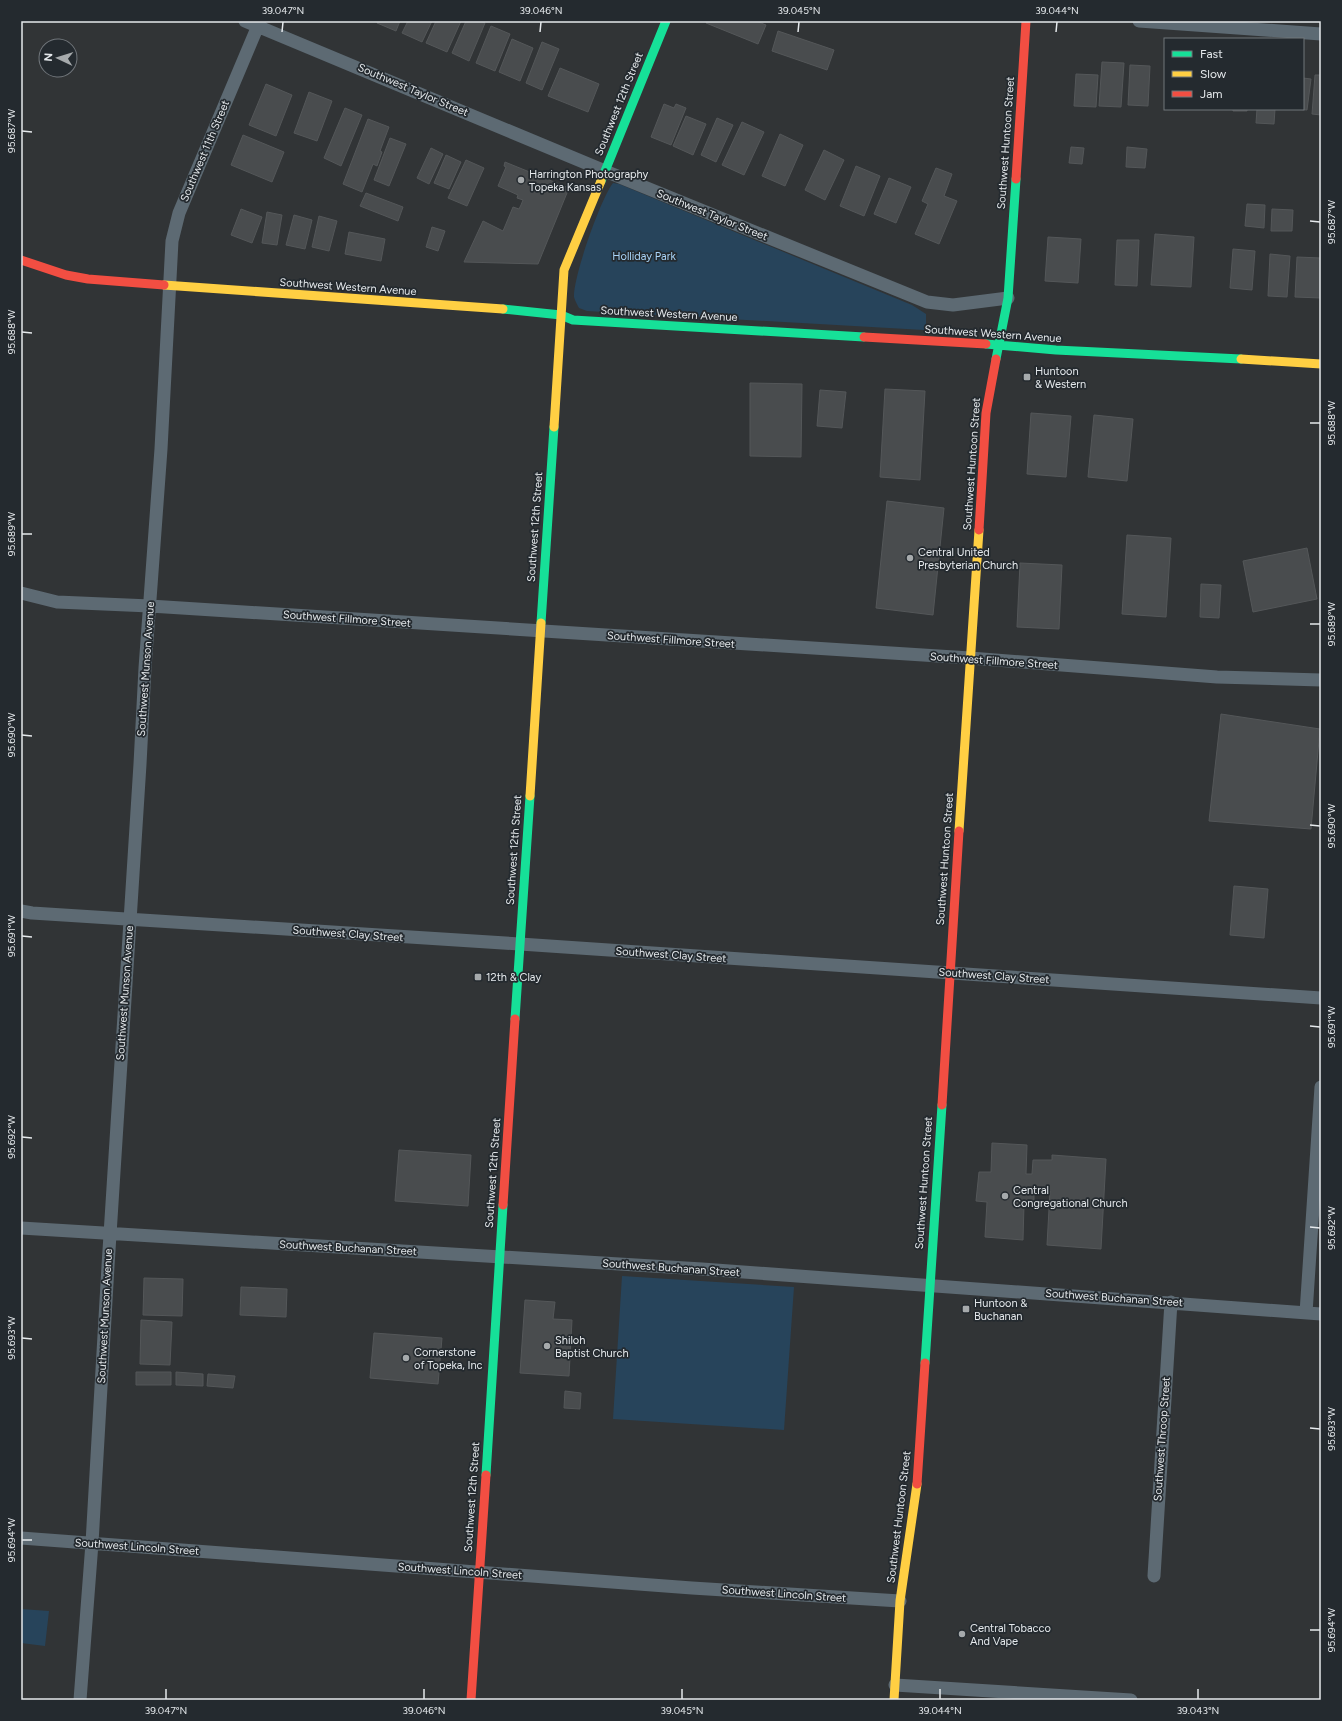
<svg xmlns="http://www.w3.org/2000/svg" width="1342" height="1721" font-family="Figtree,sans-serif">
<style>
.green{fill:#27445b}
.building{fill:#494c4e;stroke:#545759}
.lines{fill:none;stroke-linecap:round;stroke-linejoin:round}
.street{stroke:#5d6a73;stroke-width:13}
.fast{stroke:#16e098;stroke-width:9}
.slow{stroke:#ffcf43;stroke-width:9}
.jam{stroke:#f24e42;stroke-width:9}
.ticks{fill:none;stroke:#e5e9ec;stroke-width:1.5}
.poi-dot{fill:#a6aaac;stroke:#242a2f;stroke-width:1.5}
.labels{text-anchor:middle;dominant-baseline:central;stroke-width:3.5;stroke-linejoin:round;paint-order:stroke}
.street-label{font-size:11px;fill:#e5e9ec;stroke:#242a2f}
.poi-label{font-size:11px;fill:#e5e9ec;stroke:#242a2f;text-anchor:start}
.park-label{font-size:11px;fill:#a9d4f8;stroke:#242a2f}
.neatline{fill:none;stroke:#e5e9ec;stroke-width:1.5}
.ticks-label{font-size:10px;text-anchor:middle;fill:#e5e9ec}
</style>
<rect width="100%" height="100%" fill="#313436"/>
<path class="green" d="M613,183L619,184L912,305L926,314V325L924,330L587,311L579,308C577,304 575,301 574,297C573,277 601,198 613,183Z
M622,1276L794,1287L784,1430L613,1419Z
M21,1609L49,1611L45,1646L21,1643Z"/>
<path class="building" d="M378,21H400L396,31L377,23Z
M408,21H432L422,42L402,33Z
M436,21H461L447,52L426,43Z
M466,21H480L485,23L469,61L452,53Z
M707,21H756L766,25L758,44L706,23Z
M491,26L510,34L495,71L476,63Z
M778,31L834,50L827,70L772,51Z
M512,39L533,48L520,81L499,72Z
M542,42L559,49L542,90L526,83Z
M1102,62L1124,63L1121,107L1099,106Z
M1130,65L1150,66L1148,106L1128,105Z
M560,68L599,84L588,112L548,96Z
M1076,74L1098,75L1096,107L1074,106Z
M1315,75H1321V115L1312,114Z
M1303,78L1311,79L1307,110L1296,109H1303Z
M266,84L292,95L276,136L249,125Z
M309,92L332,101L317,141L294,133Z
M664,104L674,108L676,104L686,108L671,145L651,137Z
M345,108L362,115L341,166L324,158Z
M1233,109H1247V111H1233Z
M1257,109H1275L1274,124L1256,123Z
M686,116L706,124L693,155L673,146Z
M717,118L733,125L716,162L701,155Z
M368,119L389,127L380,151L382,152L377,166L373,164L362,192L343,184Z
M742,122L764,132L744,175L722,165Z
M780,134L803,145L785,186L762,176Z
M243,135L284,152L272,182L231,165Z
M390,138L406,144L389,186L374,180Z
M1071,147L1084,148L1082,164L1069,163Z
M1127,147L1147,149L1145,168L1126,167Z
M431,148L443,154L429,184L417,178Z
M824,150L844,160L825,200L805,190Z
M446,155L461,162L449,189L434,183Z
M466,160L484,168L467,206L448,198Z
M505,162L569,188L538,264L464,262L483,221L503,231L513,207L519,209L521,205L523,200L517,198L518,195L498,186L506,167L504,166Z
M856,166L880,176L864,216L840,206Z
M936,168L952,174L944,196L957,201L939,244L915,234L928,204L922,201Z
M889,178L911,187L896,223L874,214Z
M366,193L403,207L398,221L360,206Z
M1247,204L1265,205L1264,228L1245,226Z
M241,209L262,217L252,243L231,235Z
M1272,209L1293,210L1292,231H1271Z
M267,212L282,215L277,245L262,243Z
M294,215L312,220L305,249L286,245Z
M319,216L337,221L329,251L312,247Z
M432,227L445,231L438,251L426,247Z
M349,232L385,239L381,261L345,254Z
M1155,234L1194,237L1191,287L1151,285Z
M1048,237L1081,239L1078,283L1045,281Z
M1117,240H1139L1137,286L1115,285Z
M1233,249L1255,251L1252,290L1230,288Z
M1270,254L1290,256L1287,297L1268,296Z
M1297,257L1321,258V298L1295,297Z
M750,383L802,384L801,457L750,456Z
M885,389L925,391L920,480L880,477Z
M820,390L846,392L842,428L817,426Z
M1031,413L1071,416L1066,477L1027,474Z
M1094,415L1133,419L1127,481L1088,477Z
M887,501L944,508L933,615L876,608Z
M1127,535L1171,538L1166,617L1122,614Z
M1307,548L1317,599L1253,612L1243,561Z
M1020,563L1062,565L1059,629L1017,627Z
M1201,584L1221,585L1219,618L1200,617Z
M1221,714L1320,729L1311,829L1209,821Z
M1234,886L1268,889L1264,938L1230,935Z
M992,1143L1027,1145L1026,1174H1032L1033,1160H1052V1155L1106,1159L1101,1249L1047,1245L1050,1191H1034V1204H1024L1023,1240L985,1237L987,1202L976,1201L979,1172H991Z
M399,1150L471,1155L468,1206L395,1201Z
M144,1278L183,1279L182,1316L143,1315Z
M241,1287L287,1289L286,1317L240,1315Z
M525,1300L555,1302L553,1319L572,1320L569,1376L520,1373Z
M141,1320L172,1322L170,1365L140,1364Z
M374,1333L442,1338L438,1384L370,1378Z
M136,1372H171V1385H136Z
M176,1372L203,1374V1386L176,1385Z
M208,1374L235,1376L233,1388L207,1386Z
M565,1391L581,1393L580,1409L564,1408Z"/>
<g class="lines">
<path class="street" d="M245,21L605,171L927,302L953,305L1008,298
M1139,21L1321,34
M21,593L57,602L150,606L970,658L1217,677L1321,680
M21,911L32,913L520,944L1321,998
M21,1228L702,1269L1321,1314
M1306,1313L1321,1087
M21,1538L692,1588L900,1601
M1154,1576L1171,1302
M895,1685L1131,1700
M80,1700L92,1543L108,1266L140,764L145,668L161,449L172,241L179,213L260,21"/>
<path class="fast" d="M601,181L666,21
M503,309L561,315L573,320L864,337
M986,344L1056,350L1241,359
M996,359L1008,298L1016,179
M541,623L554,427
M515,1019L530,796
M925,1363L942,1105
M486,1475L503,1205"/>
<path class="slow" d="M164,285L503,309
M1241,359L1321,364
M554,427L564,270L601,181
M530,796L541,623
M959,831L979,530
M894,1700L900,1601L917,1484"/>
<path class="jam" d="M1016,179L1026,21
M21,260L66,275L88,279L164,285
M864,337L986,344
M979,530L986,413L996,359
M942,1105L959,831
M503,1205L515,1019
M917,1484L925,1363
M471,1700L486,1475"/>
</g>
<path class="ticks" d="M282,32L283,22M540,32L541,22M798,32L799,22M1056,32L1057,22M22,131L32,132M1310,221L1320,222M22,332L32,333M1310,423H1320M22,534H32M1310,624H1320M22,735L32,736M1310,825L1320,826M22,936L32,937M1310,1026L1320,1027M22,1137L32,1138M1310,1227L1320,1228M22,1338L32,1339M1310,1428L1320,1429M22,1540H32M1310,1630H1320M166,1699V1689M424,1699V1689M682,1699V1689M940,1699V1689M1198,1699V1689"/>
<g class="poi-dot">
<circle cx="521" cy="180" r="4"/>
<rect x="1023" y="373" width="8" height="8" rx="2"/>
<circle cx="910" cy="558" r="4"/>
<rect x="474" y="973" width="8" height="8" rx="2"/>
<circle cx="1005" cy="1196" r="4"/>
<rect x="962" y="1305" width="8" height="8" rx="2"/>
<circle cx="547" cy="1346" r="4"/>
<circle cx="406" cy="1358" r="4"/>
<circle cx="962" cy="1634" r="4"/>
</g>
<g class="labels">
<g class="street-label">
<text transform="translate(413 90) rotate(23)">Southwest Taylor Street</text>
<text transform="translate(619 104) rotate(-68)">Southwest 12th Street</text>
<text transform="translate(1006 143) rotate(-86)">Southwest Huntoon Street</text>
<text transform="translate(205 151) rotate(-67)">Southwest 11th Street</text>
<text transform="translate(712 215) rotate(22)">Southwest Taylor Street</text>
<text transform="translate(348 287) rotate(4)">Southwest Western Avenue</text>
<text transform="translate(669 314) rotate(3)">Southwest Western Avenue</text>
<text transform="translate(993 334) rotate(4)">Southwest Western Avenue</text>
<text transform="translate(972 464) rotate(-86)">Southwest Huntoon Street</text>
<text transform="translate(535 527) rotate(-86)">Southwest 12th Street</text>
<text transform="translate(347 619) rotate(4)">Southwest Fillmore Street</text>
<text transform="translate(671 640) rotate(4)">Southwest Fillmore Street</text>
<text transform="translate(994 661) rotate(4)">Southwest Fillmore Street</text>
<text transform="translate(146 669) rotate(-86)">Southwest Munson Avenue</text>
<text transform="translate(514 850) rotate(-86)">Southwest 12th Street</text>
<text transform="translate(945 859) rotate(-86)">Southwest Huntoon Street</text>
<text transform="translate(348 934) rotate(4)">Southwest Clay Street</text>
<text transform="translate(671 955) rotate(4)">Southwest Clay Street</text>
<text transform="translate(994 976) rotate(4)">Southwest Clay Street</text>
<text transform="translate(125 993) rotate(-86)">Southwest Munson Avenue</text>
<text transform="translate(493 1173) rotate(-86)">Southwest 12th Street</text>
<text transform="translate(924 1183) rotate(-86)">Southwest Huntoon Street</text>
<text transform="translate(348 1248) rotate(3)">Southwest Buchanan Street</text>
<text transform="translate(671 1268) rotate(4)">Southwest Buchanan Street</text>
<text transform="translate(1114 1298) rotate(4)">Southwest Buchanan Street</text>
<text transform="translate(105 1316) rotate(-87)">Southwest Munson Avenue</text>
<text transform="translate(1162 1439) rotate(-86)">Southwest Throop Street</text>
<text transform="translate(472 1497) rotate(-86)">Southwest 12th Street</text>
<text transform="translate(899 1517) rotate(-83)">Southwest Huntoon Street</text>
<text transform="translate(137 1547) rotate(4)">Southwest Lincoln Street</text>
<text transform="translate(460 1571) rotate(4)">Southwest Lincoln Street</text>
<text transform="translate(784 1594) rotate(4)">Southwest Lincoln Street</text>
</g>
<g class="poi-label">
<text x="529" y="174">Harrington Photography<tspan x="529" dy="13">Topeka Kansas</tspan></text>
<text x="1035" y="371">Huntoon<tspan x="1035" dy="13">&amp; Western</tspan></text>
<text x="918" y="552">Central United<tspan x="918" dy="13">Presbyterian Church</tspan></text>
<text x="486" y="977">12th &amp; Clay</text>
<text x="1013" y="1190">Central<tspan x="1013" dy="13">Congregational Church</tspan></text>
<text x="974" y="1303">Huntoon &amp;<tspan x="974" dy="13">Buchanan</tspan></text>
<text x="555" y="1340">Shiloh<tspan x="555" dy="13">Baptist Church</tspan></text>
<text x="414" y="1352">Cornerstone<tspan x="414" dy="13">of Topeka, Inc</tspan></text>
<text x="970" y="1628">Central Tobacco<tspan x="970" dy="13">And Vape</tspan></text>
</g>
<g class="park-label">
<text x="644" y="256">Holliday Park</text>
</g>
</g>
<rect width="1342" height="1721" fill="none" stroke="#242a2f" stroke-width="44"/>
<rect x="1164" y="38" width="140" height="72" fill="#242a2f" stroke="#71767b"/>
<rect x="1172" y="51" width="20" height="6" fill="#16e098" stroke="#71767b"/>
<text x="1200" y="58" font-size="12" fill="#e5e9ec">Fast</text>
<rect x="1172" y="71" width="20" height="6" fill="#ffcf43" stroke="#71767b"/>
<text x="1200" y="78" font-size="12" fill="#e5e9ec">Slow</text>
<rect x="1172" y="91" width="20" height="6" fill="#f24e42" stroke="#71767b"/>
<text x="1200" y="98" font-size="12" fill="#e5e9ec">Jam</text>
<g transform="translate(58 58) rotate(274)"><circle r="19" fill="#242a2f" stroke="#71767b"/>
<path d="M0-3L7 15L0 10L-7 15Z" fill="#a6aaac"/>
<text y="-6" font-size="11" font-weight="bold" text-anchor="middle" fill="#e5e9ec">N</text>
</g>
<rect x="22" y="22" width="1298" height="1677" class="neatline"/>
<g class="ticks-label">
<text x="283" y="14">39.047°N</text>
<text x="541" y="14">39.046°N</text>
<text x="799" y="14">39.045°N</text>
<text x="1057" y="14">39.044°N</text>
<text transform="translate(11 131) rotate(-90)" y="4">95.687°W</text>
<text transform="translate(1331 222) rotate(-90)" y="4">95.687°W</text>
<text transform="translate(11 332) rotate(-90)" y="4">95.688°W</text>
<text transform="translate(1331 423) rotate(-90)" y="4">95.688°W</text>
<text transform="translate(11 534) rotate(-90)" y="4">95.689°W</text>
<text transform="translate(1331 624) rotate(-90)" y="4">95.689°W</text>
<text transform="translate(11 735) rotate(-90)" y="4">95.690°W</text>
<text transform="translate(1331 826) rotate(-90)" y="4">95.690°W</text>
<text transform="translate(11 936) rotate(-90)" y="4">95.691°W</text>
<text transform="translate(1331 1027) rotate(-90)" y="4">95.691°W</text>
<text transform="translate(11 1137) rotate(-90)" y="4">95.692°W</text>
<text transform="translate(1331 1228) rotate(-90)" y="4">95.692°W</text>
<text transform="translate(11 1338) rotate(-90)" y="4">95.693°W</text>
<text transform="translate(1331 1429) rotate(-90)" y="4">95.693°W</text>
<text transform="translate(11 1540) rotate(-90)" y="4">95.694°W</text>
<text transform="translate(1331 1630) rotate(-90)" y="4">95.694°W</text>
<text x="166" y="1714">39.047°N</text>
<text x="424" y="1714">39.046°N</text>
<text x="682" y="1714">39.045°N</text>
<text x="940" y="1714">39.044°N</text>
<text x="1198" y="1714">39.043°N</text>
</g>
</svg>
